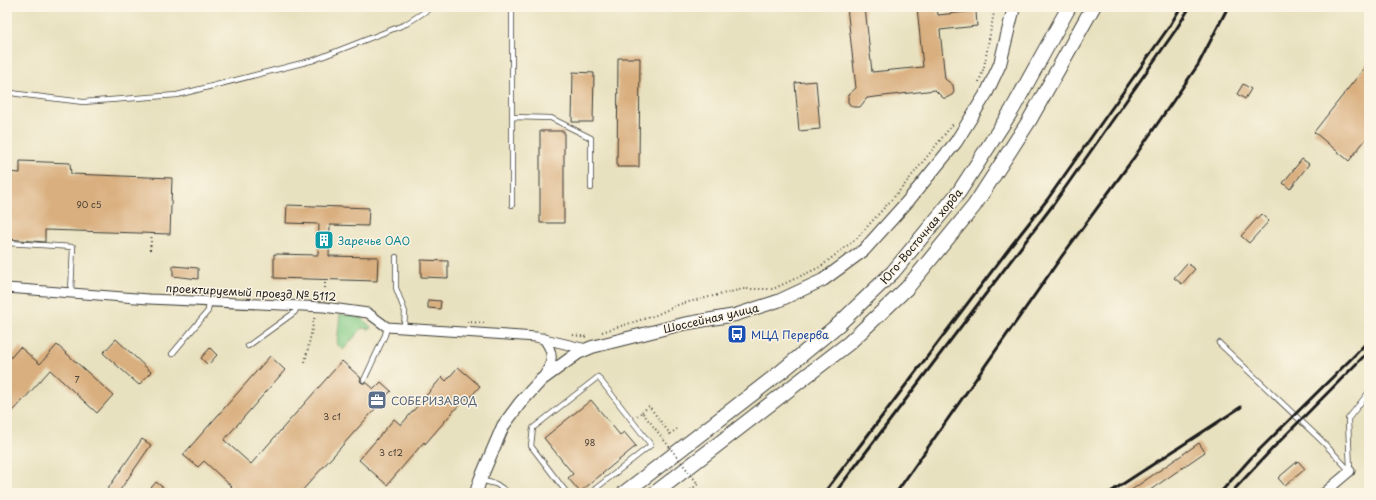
<svg xmlns="http://www.w3.org/2000/svg" width="1376" height="500" font-family="'Playpen Sans',sans-serif">
<style>
.green{fill:#82cb87;stroke:#4f7452}
.building{fill:#d9af7f}
.lines{fill:none;stroke-linecap:round;stroke-linejoin:round}
.lane-casing{stroke:#3b3a34;stroke-width:6}
.street-casing{stroke:#3b3a34;stroke-width:11}
.secondary-casing{stroke:#3b3a34;stroke-width:14}
.primary-casing{stroke:#3b3a34;stroke-width:16}
.path{stroke:#3b3a34;stroke-width:2;stroke-dasharray:1 3;stroke-linecap:butt}
.lane{stroke:#fff;stroke-width:4.5}
.street{stroke:#fff;stroke-width:9}
.secondary{stroke:#fff;stroke-width:12}
.primary{stroke:#fff;stroke-width:14}
.rail{stroke:#1c1c1c;stroke-width:3}
.path-bridge{stroke:#3b3a34;stroke-width:2;stroke-dasharray:1 3;stroke-linecap:butt}
.labels{text-anchor:middle;dominant-baseline:central;stroke-width:3;stroke-linejoin:round;paint-order:stroke}
.number-label{font-size:9px;fill:#4b4135}
.street-label{font-size:11px;fill:#1c1c1c;stroke:#fcf5e5}
.culture-label{font-size:11px;fill:#0d838f;stroke:#fcf5e5;text-anchor:start}
.transit-label{font-size:11px;fill:#164399;stroke:#fcf5e5;text-anchor:start}
.service-label{font-size:11px;fill:#4e5e75;stroke:#fcf5e5;text-anchor:start}
</style>
<rect width="100%" height="100%" fill="#fcf5e5"/>
<filter id="ink" filterUnits="userSpaceOnUse"><feTurbulence type="fractalNoise" baseFrequency=".025" numOctaves="2"/><feDisplacementMap in="SourceGraphic" scale="8" xChannelSelector="R" yChannelSelector="G"/><feConvolveMatrix kernelMatrix="1 2 1 2 8 2 1 2 1" color-interpolation-filters="sRGB"/></filter>
<filter id="wash" filterUnits="userSpaceOnUse"><feTurbulence type="fractalNoise" baseFrequency=".012" numOctaves="4" result="noise"/><feDisplacementMap in="SourceGraphic" scale="16" xChannelSelector="R" yChannelSelector="G"/><feGaussianBlur stdDeviation="0.9" result="paint"/><feColorMatrix in="noise" values="0 0 0 0 0 0 0 0 0 0 0 0 0 0 0 0 0 1.4 0 .05"/><feComposite in="paint" operator="in"/></filter>
<g filter="url(#wash)">
<rect width="100%" height="100%" fill="#e8e1bf"/>
<path class="green" d="M340,314L362,318L371,327L370,329L362,328L343,350L337,344Z"/>
<g id="blocks">
<path class="building" d="M847,7H865L872,72L923,67L917,7H937L938,15L976,11L977,26L940,30L945,79L953,85L954,92L952,95L946,98H943L935,90L867,98L860,107H853L850,105L848,102V95L856,88Z
M618,58H640L639,167H617Z
M1369,62V135L1349,161L1314,132Z
M573,72L594,73L593,122H572Z
M816,81L820,129L799,131L795,83Z
M1243,84L1251,89L1245,99L1237,94Z
M540,131H564V223H540Z
M1302,159L1309,164L1290,189L1283,183Z
M20,161L70,163L71,174L172,178L170,234L45,230V242L7,239V172L20,173Z
M287,205L369,208L368,226L330,225L329,256L378,257L377,281L274,278V254L318,255L319,224L286,223Z
M1261,214L1269,221L1249,243L1241,236Z
M421,260L448,261V278L421,277Z
M1187,263L1195,269L1182,284L1174,278Z
M173,266L198,268V279L173,276Z
M428,300L441,301L440,309L428,308Z
M116,339L151,372L139,385L103,353Z
M57,345L113,395L97,413L50,370L7,418V362L20,347L40,364Z
M210,348L217,355L208,365L201,358Z
M270,356L285,370L224,440L251,464L342,361L361,378L360,381L362,383H367L374,389L381,382L391,391L300,493H225L232,487L204,461L198,467L183,455Z
M458,367L480,386L468,400L465,398L425,444L424,442L387,485L359,460L394,419L401,425L442,377L446,381Z
M591,400L620,435L624,432L636,446L580,492L568,478L573,474L544,438Z
M142,439L151,445L118,493H105Z
M1199,443L1205,452L1146,493H1127Z
M1298,461L1305,469L1285,486L1278,478Z
M156,482L170,493H147Z"/>
</g>
</g>
<g filter="url(#ink)">
<use href="#blocks" fill-opacity="0" stroke="#3b3a34" stroke-width="1"/>
<g class="lines">
<defs>
<path id="lane" d="M512,7V205
M7,92L18,94L83,102L177,95L314,60L406,24L432,7
M512,117L551,118L591,138V188
M7,243L73,247L71,292
M396,257V288L405,312L404,328
M1219,343L1322,441L1350,471
M248,346L295,312L297,305
M172,354L208,311L209,302
M364,380L385,335L387,327
M1350,471L1348,419L1369,392
M480,480L496,484L509,493
M567,493L531,446L533,428L598,377L651,445L590,493"/>
<path id="street" d="M7,288L149,299L324,307L368,313L387,327L536,337L586,349
M543,377C553,362 555,353 543,338
M1324,493L1350,471"/>
<path id="secondary" d="M476,493L480,480L503,426L520,403L541,380L578,353L592,347L683,324L735,315L778,301L823,280L864,250L908,201L956,142L987,92L1000,64L1014,7"/>
<path id="primary" d="M624,493L782,371L839,324L893,272L959,192L1012,110L1069,7
M655,493L849,343L907,288L974,206L1029,121L1093,7"/>
</defs>
<use href="#lane" class="lane-casing"/>
<use href="#street" class="street-casing"/>
<use href="#secondary" class="secondary-casing"/>
<use href="#primary" class="primary-casing"/>
<path class="path" d="M979,82L984,67L995,7
M150,250L152,233
M325,279V288
M467,322L487,323
M602,332L656,315L680,304L743,289H773L820,267L857,238L902,188L953,124
M573,335L588,337
M305,362L315,315
M642,412L649,406L670,434L677,429
M637,416L642,412L664,440"/>
<use href="#lane" class="lane"/>
<use href="#street" class="street"/>
<use href="#secondary" class="secondary"/>
<use href="#primary" class="primary"/>
<path class="rail" d="M824,493L1011,246L1047,200L1169,27L1181,7
M835,493L1053,205L1175,31L1190,7
M896,493L1062,256L1133,159L1198,65L1228,7
M1109,493L1241,407
M1220,493L1251,458L1355,355L1369,340
M1231,493L1273,448L1369,351"/>
<path class="path-bridge" d="M664,440L698,484L687,493"/>
</g>
</g>
<defs>
<symbol id="building-square" viewBox="-11 -11 22 22"><rect x="-9" y="-9" width="18" height="18" rx="4" fill="#0f9aa8" stroke="#fcf5e5"/><path d="M-4-6H4V6H1V3H-1V6H-4ZM-2.5-4.3h1.7v1.8h-1.7ZM.8-4.3h1.7v1.8H.8ZM-2.5-1h1.7V.8h-1.7ZM.8-1h1.7V.8H.8Z" fill="#fff"/></symbol>
<symbol id="bus-square" viewBox="-11 -11 22 22"><rect x="-9" y="-9" width="18" height="18" rx="4" fill="#1a4fb4" stroke="#fcf5e5"/><path d="M-5-6H5V4H4V6H2V4H-2V6H-4V4H-5ZM-3.5-4V0h7V-4ZM-3.5 1.2v1.5H-2V1.2ZM2 1.2v1.5H3.5V1.2Z" fill="#fff"/></symbol>
<symbol id="office-square" viewBox="-11 -11 22 22"><rect x="-9" y="-9" width="18" height="18" rx="4" fill="#5c6f8a" stroke="#fcf5e5"/><path d="M-6-3h4V-5.5h4V-3h4V5H-6ZM-1-4.5V-3h2v-1.5ZM-6 0V1H6V0Z" fill="#fff"/></symbol>
</defs>
<g fill-rule="evenodd">
<use href="#building-square" x="313" y="229" width="22" height="22"/>
<use href="#bus-square" x="726" y="323" width="22" height="22"/>
<use href="#office-square" x="366" y="389" width="22" height="22"/>
</g>
<g class="labels">
<g class="number-label">
<text x="89" y="204">90 с5</text>
<text x="77" y="379">7</text>
<text x="332" y="416">3 с1</text>
<text x="590" y="442">98</text>
<text x="391" y="452">3 с12</text>
</g>
<g class="street-label">
<text transform="translate(921 236) rotate(-50)">Юго-Восточная хорда</text>
<text transform="translate(251 292) rotate(3)">проектируемый проезд № 5112</text>
<text transform="translate(711 318) rotate(-13)">Шоссейная улица</text>
</g>
<g class="culture-label">
<text x="338" y="240">Заречье ОАО</text>
</g>
<g class="transit-label">
<text x="751" y="334">МЦД Перерва</text>
</g>
<g class="service-label">
<text x="391" y="400">СОБЕРИЗАВОД</text>
</g>
</g>
<rect width="1376" height="500" fill="none" stroke="#fcf5e5" stroke-width="24"/>
</svg>
